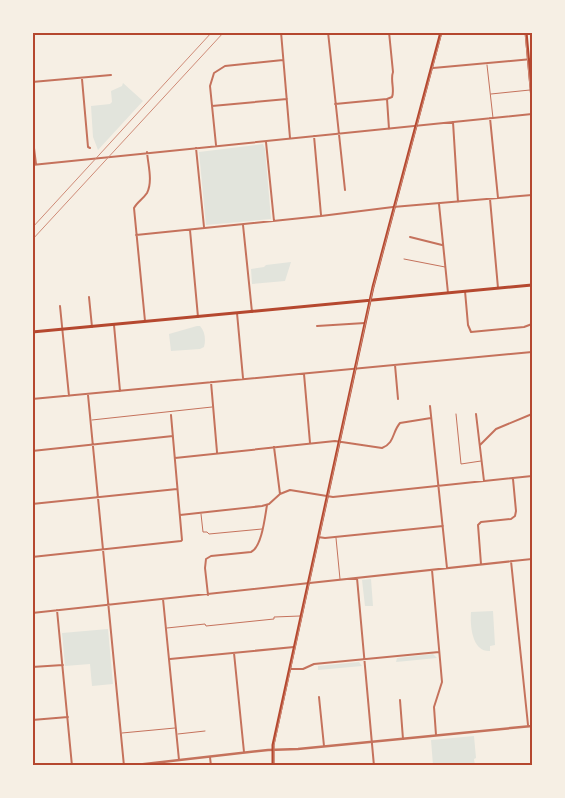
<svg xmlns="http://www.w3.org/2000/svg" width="565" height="798" font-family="Montserrat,sans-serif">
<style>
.green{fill:#e2e4dc}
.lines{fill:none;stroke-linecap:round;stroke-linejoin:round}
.service{stroke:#c5725c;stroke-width:1}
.minor{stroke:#c5725c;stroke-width:2}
.tertiary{stroke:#c5725c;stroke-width:2.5}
.secondary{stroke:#b5482f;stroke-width:3}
.tram{stroke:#cf8b77;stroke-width:1}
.rail{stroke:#cf8b77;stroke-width:1}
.neatline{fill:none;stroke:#b5482f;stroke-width:2}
</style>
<rect width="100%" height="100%" fill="#f6efe4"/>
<path class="green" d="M123,83L143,101L98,150L93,137L91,106L110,104L112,102L111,91L122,86Z
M263,144L265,149L271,219L206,225L199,152Z
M291,262L285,281L252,284L251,269L264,267L266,265Z
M197,326H200C205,331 206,340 204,347L200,349L171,351L169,334Z
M371,579L373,606H365L362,580Z
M493,611L495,645L490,646V651C472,652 470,626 471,612Z
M108,629L113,684L92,686L90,664L65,666L62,633Z
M433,654L437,658L396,662L397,658Z
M359,662L362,666L318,670V666Z
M474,736L476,758L474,759L475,765H433L431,740Z"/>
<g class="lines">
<path class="service" d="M487,65L493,118
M491,94L530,90
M404,259L445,267
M456,414L461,464L481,461
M92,420L212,407
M201,514L203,532H207L209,534L262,529
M336,538L340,579
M167,628L205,624L206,626L274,619V617L300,616
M122,733L175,728
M178,734L205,731"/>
<path class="minor" d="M281,32L290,138
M328,32L345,190
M389,32L393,72C390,80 395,90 392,97L387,99L389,129
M433,68L532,59
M82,79L88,147L90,148
M32,82L111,75
M335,104L387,99
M212,106L287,99
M490,118L498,198
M453,122L458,202
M32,132L36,164
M314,136L321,215
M266,142L274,221
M216,145L210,86L214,73L225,66L283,60
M196,148L204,227
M32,165L532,114
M490,199L498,288
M439,204L448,293
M243,225L252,312
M190,230L198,317
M136,235L321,216L393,207L532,195
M410,237L442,245
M465,291L468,325L471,332L524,327L532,324
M89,297L92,327
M60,306L69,396
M237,313L243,378
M145,321L134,208C137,202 143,199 147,193C153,181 148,165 147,152
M114,325L120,391
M317,326L365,323
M395,365L398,399
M304,374L310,443
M211,382L217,452
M88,395L124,766
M32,399L532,352
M430,406L447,568
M476,414L484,481
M480,445L496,429L532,414
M274,447L280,494
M32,451L173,436
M175,458L335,441L382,448C395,443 392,432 400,423L431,418
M32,504L177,489
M180,515L262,506L269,504L280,494L290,490L333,497L532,476
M318,537L325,538L443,526
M32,557L181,541L182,540L171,415
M511,561L528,725
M481,564L478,525L481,522L511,519L515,516L516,511L513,479
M432,570L442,682L434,707L436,735
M357,578L374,766
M208,595L205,568L206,559L211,556L251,552C262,547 265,516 267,505
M163,599L179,760
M57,610L72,766
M32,613L532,559
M234,653L244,752
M170,659L294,647
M32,667L63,665
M291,669H303L314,664L439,652
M319,697L324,746
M400,700L403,739
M32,720L68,717
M210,757L211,766"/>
<path class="tertiary" d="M127,766L268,750L298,749L532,726"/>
<path class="secondary" d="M526,32L532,99
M32,332L532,285
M273,766V745L373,287L441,32"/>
<path class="tram" d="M525,32L532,109
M274,766V745L373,289L442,32"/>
<path class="rail" d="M32,228L212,32
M32,240L224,32"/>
</g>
<rect width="565" height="798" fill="none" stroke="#f6efe4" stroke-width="68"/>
<rect x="34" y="34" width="497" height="730" class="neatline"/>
</svg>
